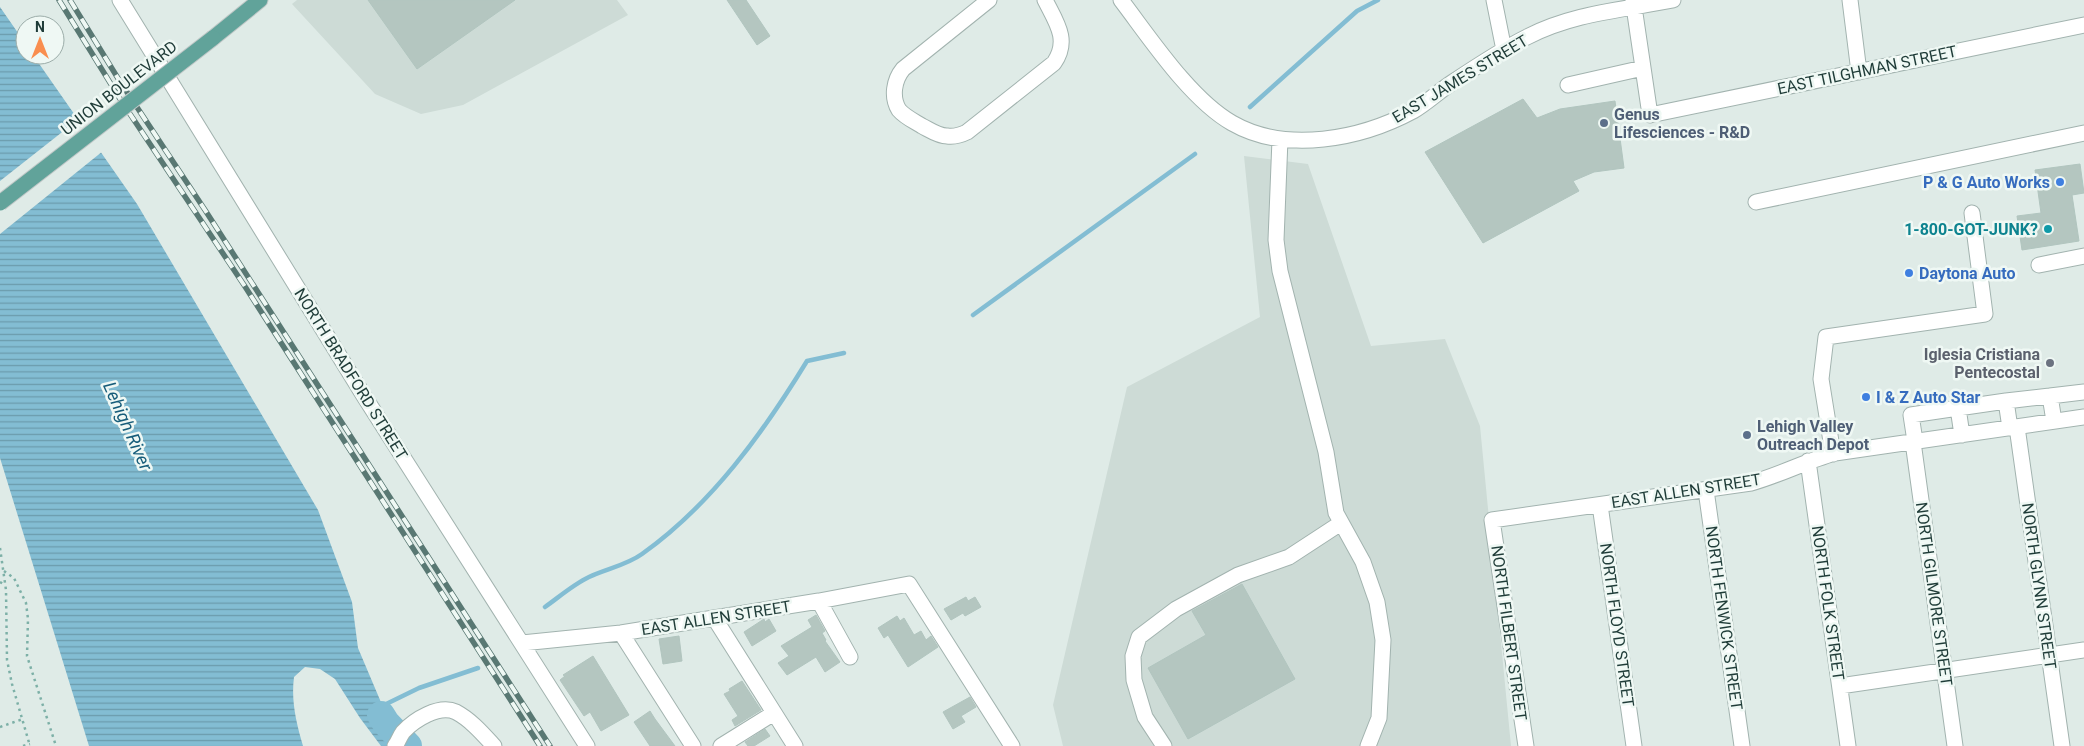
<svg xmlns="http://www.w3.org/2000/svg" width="2084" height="746" font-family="Roboto,sans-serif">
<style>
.built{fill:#cddbd6}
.water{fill:url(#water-rules)}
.pier{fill:#dfebe7}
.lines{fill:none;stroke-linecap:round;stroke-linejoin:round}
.stream{stroke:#83bdd3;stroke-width:4.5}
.river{stroke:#83bdd3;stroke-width:28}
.building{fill:#b4c6c0;stroke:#b1c5bf}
.minor-casing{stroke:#a2b3af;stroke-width:17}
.major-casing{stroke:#c0c8c7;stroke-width:17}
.path{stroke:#7db0a7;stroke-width:2.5;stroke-dasharray:2.5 4;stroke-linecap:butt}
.minor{stroke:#fff;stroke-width:15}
.major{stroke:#61a39a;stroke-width:15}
.rail-casing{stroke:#597873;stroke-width:5.5}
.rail{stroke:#eff8f4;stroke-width:4;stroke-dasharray:11;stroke-linecap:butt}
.major-bridge-casing{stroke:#c0c8c7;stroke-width:17;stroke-linecap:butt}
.major-bridge{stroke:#61a39a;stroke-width:15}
.service-dot{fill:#5c6f8a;stroke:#eff8f4;stroke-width:2}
.shop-dot{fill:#3f7fe0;stroke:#eff8f4;stroke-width:2}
.culture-dot{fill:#0f9aa8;stroke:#eff8f4;stroke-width:2}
.worship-dot{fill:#6b7280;stroke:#eff8f4;stroke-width:2}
.labels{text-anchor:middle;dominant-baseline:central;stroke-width:5;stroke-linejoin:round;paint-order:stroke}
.street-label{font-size:16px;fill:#1f3c38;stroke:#eff8f4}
.service-label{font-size:16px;font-weight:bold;fill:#4e5e75;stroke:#eff8f4;text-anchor:start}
.shop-label{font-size:16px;font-weight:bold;fill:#366cbe;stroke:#eff8f4;text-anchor:start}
.culture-label{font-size:16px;font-weight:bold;fill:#0d838f;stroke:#eff8f4;text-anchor:end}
.worship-label{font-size:16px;font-weight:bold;fill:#5b616d;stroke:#eff8f4;text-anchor:end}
.water-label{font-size:18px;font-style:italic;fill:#175d7a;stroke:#eff8f4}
</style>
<defs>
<pattern id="water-rules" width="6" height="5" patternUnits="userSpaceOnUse" patternTransform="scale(1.25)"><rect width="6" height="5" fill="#83bdd3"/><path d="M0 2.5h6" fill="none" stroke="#6b9bac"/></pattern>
</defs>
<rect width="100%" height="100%" fill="#dfebe7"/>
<path class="built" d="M297,0H617L628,15L463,105L421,114L375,94L292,4Z
M1244,156L1308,164L1371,346L1445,339L1480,426L1511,746H1063L1053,705L1127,387L1260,317Z"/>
<path class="water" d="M0,7L25,43V55H33L137,204L318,510L352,602L358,648L383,707L406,746H381L360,718L335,679L320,669L305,667L294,677C291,701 296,722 303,746H89L0,458Z"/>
<path class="pier" d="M80,118L103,151L0,234V181Z"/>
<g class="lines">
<path class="stream" d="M1250,107L1357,11L1378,0
M973,315L1195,154
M545,607C559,597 574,584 589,577C606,569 627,565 642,554C711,505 763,433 807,361L844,353
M380,707L419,688L478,668"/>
<path class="river" d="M381,715L386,723L408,746"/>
</g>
<path class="building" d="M368,0H515L417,69Z
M727,0H746L770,36L757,45Z
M1523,99L1537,118L1560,109L1615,101L1624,168L1594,172L1573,181L1579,191L1483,243L1425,152Z
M2080,164L2084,193L2072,195L2079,241L2022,250L2017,216L2041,213L2035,170Z
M1242,584L1295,679L1188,739L1148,668L1206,635L1192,611Z
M966,597L968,601L975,597L981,607L965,616L963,613L951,620L944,609Z
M816,615L825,631L822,633L826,640L825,641L840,662L825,672L816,657L787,675L778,663L789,656L781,646L812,627L808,620Z
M897,616L900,621L904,618L914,635L921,631L926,640L931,636L938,647L908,667L888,635L884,638L878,628Z
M764,619L765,622L769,619L776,631L752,646L744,632Z
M679,636L682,661L663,664L659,639Z
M593,656L629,715L601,731L590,712L584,716L560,680L565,676L563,675Z
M742,681L761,710L735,726L732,720L738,716L724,694L730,691L729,689Z
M970,697L976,707L961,716L965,722L953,729L943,712Z
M650,711L655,719L675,746H650L634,722Z
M765,729L770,736L754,746H748L745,742Z"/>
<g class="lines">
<defs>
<path id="minor" d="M120,0L364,396L587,746
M989,0L903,69C894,80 891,97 899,110C905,117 914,121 922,126C930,130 938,136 947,136C954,137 961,135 967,132L1054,63C1070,40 1056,22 1045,0
M1121,0C1150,38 1190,99 1232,123C1286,154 1361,139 1413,111C1427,103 1439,91 1453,82C1477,66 1501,50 1527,37C1573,13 1623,10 1673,0
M1494,0L1504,50
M1633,0L1650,115L2084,25
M1850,0L1859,72
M1568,85L1643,68
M1280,139L1276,240L1280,271L1326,452L1336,513L1363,562L1377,602L1383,640L1379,718L1368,746
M1756,202L2084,133
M2039,265L2084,256
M2050,396L2084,392
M2006,401L2050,396L2054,421
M1958,408L2006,401L2010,428
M2017,427L2062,746
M1915,441L1911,415L1958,408L1962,435
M1913,442L1955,746
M1833,454L1821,379L1826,337L1985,314L1972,213
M1808,461L1848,746
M1706,490L1742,746
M1600,505L1634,746
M819,601L850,657
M715,619L795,746
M621,633L693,746
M522,643L621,633L819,601L909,584L1012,746
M1840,686L2084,650
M395,746C398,742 400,736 403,732C414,720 439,704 456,712C471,720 483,734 494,746
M721,746L774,713
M1164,746L1145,717L1134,680L1133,656L1139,637L1176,609L1238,575L1289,557L1341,523
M1526,746L1492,520L1751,483C1780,475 1806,461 1835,453L2084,417"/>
<path id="major" d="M213,38L260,0"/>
</defs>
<use href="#minor" class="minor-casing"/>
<use href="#major" class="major-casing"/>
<path class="path" d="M0,548L6,590L7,660L12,684L30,746
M4,571L14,578L26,603L28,619L27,656L56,746
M0,582L5,585
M0,727L23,719
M23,746L30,744"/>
<use href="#minor" class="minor"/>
<use href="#major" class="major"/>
<defs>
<path id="rail" d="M59,0L122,102L244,285L540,746
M70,0L119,80L205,210L550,746"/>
</defs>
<use href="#rail" class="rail-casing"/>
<use href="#rail" class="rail"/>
<defs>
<path id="major-bridge" d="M0,203L213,38"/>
</defs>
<use href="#major-bridge" class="major-bridge-casing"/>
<use href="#major-bridge" class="major-bridge"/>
</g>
<g class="service-dot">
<circle cx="1604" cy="123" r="5"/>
<circle cx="1747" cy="435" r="5"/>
</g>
<g class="shop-dot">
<circle cx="2060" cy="182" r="5"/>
<circle cx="1909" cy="273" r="5"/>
<circle cx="1866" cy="397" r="5"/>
</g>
<circle class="culture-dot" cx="2048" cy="229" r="5"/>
<circle class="worship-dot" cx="2050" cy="363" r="5"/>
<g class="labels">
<g class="street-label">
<text transform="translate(1867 70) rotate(-12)">EAST TILGHMAN STREET</text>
<text transform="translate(1460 79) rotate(-31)">EAST JAMES STREET</text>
<text transform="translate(119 88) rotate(-38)">UNION BOULEVARD</text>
<text transform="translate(351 374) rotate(58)">NORTH BRADFORD STREET</text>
<text transform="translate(1686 491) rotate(-9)">EAST ALLEN STREET</text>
<text transform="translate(2039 586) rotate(82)">NORTH GLYNN STREET</text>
<text transform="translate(1934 594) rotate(82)">NORTH GILMORE STREET</text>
<text transform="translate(1828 603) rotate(82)">NORTH FOLK STREET</text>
<text transform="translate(716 618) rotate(-9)">EAST ALLEN STREET</text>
<text transform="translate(1724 618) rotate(82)">NORTH FENWICK STREET</text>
<text transform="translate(1617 625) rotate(82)">NORTH FLOYD STREET</text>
<text transform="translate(1509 633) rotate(82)">NORTH FILBERT STREET</text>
</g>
<g class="service-label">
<text x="1614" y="114">Genus<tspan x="1614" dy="18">Lifesciences - R&amp;D</tspan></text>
<text x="1757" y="426">Lehigh Valley<tspan x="1757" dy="18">Outreach Depot</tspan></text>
</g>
<g class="shop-label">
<text x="2050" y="182" text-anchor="end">P &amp; G Auto Works</text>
<text x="1919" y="273">Daytona Auto</text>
<text x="1876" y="397">I &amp; Z Auto Star</text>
</g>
<g class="culture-label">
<text x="2038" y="229">1-800-GOT-JUNK?</text>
</g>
<g class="worship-label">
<text x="2040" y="354">Iglesia Cristiana<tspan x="2040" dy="18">Pentecostal</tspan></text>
</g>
<g class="water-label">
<text transform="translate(128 426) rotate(66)">Lehigh River</text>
</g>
</g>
<g transform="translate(40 40)"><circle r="24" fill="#eff8f4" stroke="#9cada9"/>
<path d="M0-4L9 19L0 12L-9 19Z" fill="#f98e4f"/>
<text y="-8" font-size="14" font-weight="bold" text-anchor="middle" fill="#1f3c38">N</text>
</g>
</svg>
